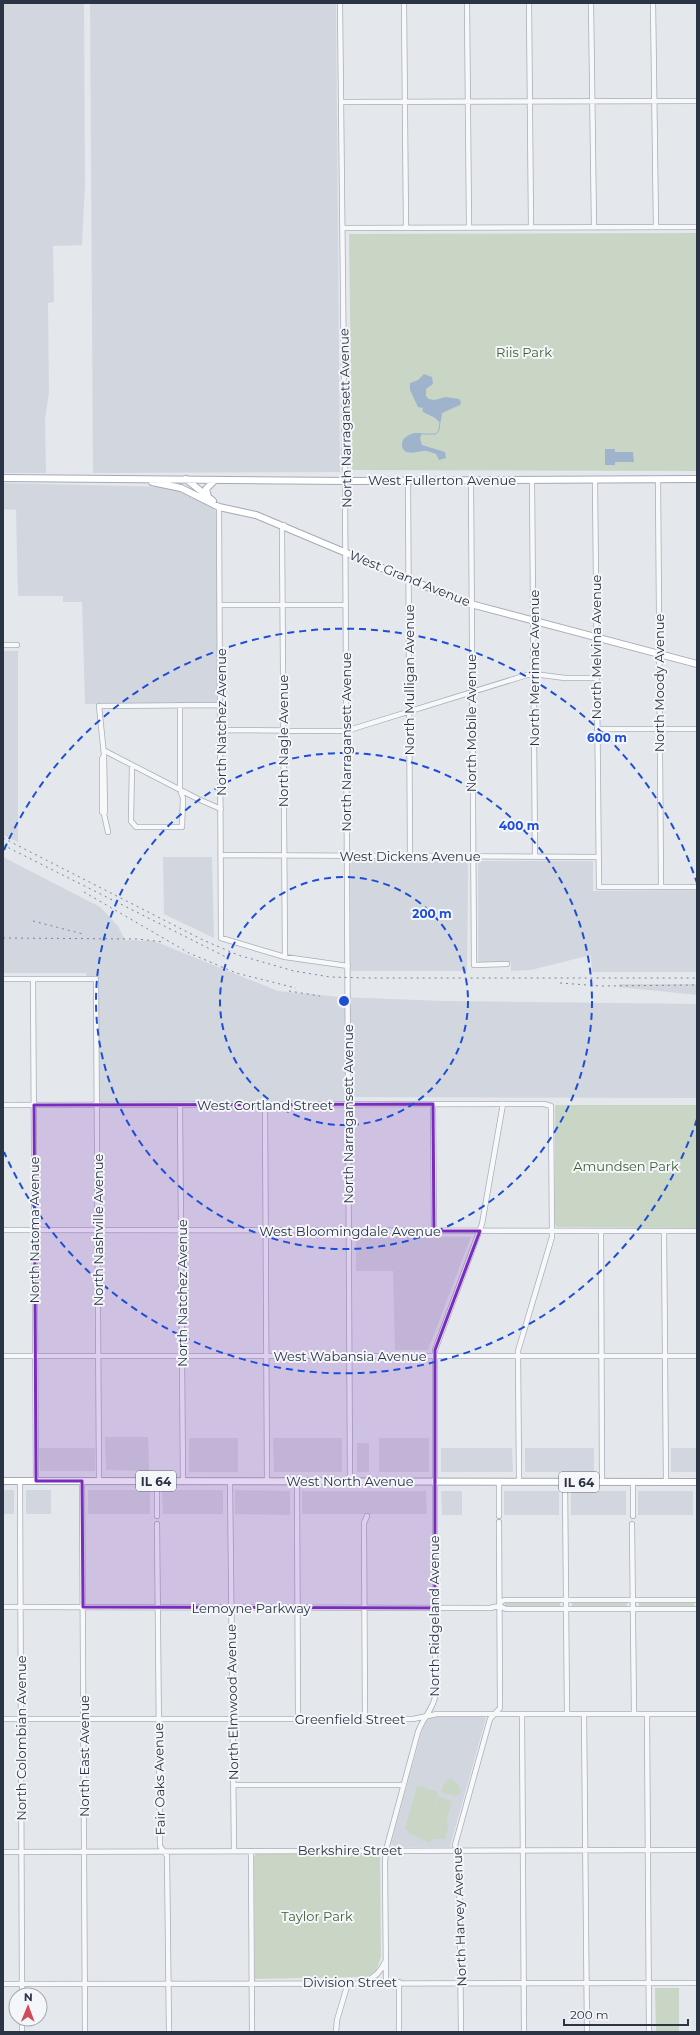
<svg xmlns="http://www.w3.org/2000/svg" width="700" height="2035" font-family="Montserrat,sans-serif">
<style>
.built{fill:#d2d6de}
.green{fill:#c9d6c5}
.water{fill:#9fb4cc}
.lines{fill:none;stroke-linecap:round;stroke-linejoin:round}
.stream{stroke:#9fb4cc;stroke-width:1}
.minor-casing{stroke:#a9aeb7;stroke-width:6}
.major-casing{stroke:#a3abb8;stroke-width:8}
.minor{stroke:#f7f8fa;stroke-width:4.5}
.major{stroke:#fff;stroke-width:6}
.rail{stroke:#7d8696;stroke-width:1;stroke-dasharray:2 4;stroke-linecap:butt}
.marked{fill:#7b2cbf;fill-opacity:0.2;stroke:#7b2cbf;stroke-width:3;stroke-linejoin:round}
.ring{fill:none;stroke:#1d4ed8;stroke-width:2;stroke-dasharray:7 5}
.labels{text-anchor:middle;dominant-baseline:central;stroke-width:4;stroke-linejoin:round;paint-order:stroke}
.shield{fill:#f4f6f9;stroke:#676e7b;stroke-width:1}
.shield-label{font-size:12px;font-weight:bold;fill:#2b3445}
.park-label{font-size:13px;fill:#3f6138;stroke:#f4f6f9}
.street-label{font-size:13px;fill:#2b3445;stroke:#f4f6f9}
.centre{fill:#1d4ed8;stroke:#f4f6f9;stroke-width:2}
.ring-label{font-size:12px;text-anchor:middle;font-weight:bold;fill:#1d4ed8;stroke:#f4f6f9;stroke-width:4;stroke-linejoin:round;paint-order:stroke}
</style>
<rect width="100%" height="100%" fill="#e4e7ec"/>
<path class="built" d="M3,3H84L85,184L82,245L53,246L54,302L48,303L49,393L45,419L46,473H3Z
M90,3H336L340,472L93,473Z
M3,483L169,487L180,489L198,498L215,510L217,514V702L85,704L82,602H63V596H18L16,510L3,509Z
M3,651H18V842L3,835Z
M3,857L100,907L118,926L125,940L154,941L278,991L340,997L443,1001L697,1004V1098L352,1097V1102L95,1104L94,981L87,980L86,973H3Z
M163,857H212L214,938L164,914Z
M350,859H468L467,971H351Z
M478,861H593V891L697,890V972H592L591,955L531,970L511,971V962H478Z
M619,984H697V995L619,987Z
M356,1236L471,1237L428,1350H395L393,1271H356Z
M105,1437H148L149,1471L106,1470Z
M189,1438H238V1472H189Z
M273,1438H342V1472H274Z
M379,1438H429V1472H379Z
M357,1443H369V1472H357Z
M39,1448H95V1471H40Z
M441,1448H512L513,1472H441Z
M525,1448H594V1472H525Z
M671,1448H697V1472H671Z
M3,1490H14V1514H3Z
M26,1490H51V1514H26Z
M88,1490H150V1514H88Z
M162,1490H223V1514H163Z
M235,1490L290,1491V1515L235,1514Z
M302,1491H426L427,1514H302Z
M441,1491H462V1515H442Z
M504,1491H559V1515H504Z
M571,1491H626V1515H571Z
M638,1491H693V1515H638Z
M431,1717H483L486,1718L450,1847H395L391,1844L421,1734L426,1722Z"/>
<path class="green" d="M697,233V471L352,470L349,234Z
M555,1105H697V1228L557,1227L555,1224Z
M505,1602H560V1606H505Z
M572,1602H627V1607L572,1606Z
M639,1602H694V1607H639Z
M450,1778L459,1786L461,1793L455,1796L441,1792L443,1785Z
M417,1786L438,1792L433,1812L438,1796L452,1801L446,1823L449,1824L445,1839H431V1843L412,1835L405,1829Z
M257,1853L380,1854L381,1957L376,1972L367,1977H357L255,1979L254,1857Z
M655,1988H679V2032H656Z"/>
<path class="water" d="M424,374L432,377L433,384L426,389V396L429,399L434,400L446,397L459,399L461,402L460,405L442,413L441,421L439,422C434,415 428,416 422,411L423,408L418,407L410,390V383L418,380Z
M414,433H422L420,438L422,445L445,452L446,458L439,460L436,454C432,453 427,450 423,451C416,452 401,457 402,443C403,437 409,435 414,433Z
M605,449H615V452H633L634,462H615V465H605Z"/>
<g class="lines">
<path class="stream" d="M422,434H436L439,430L440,422"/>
<defs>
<path id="minor" d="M340,3L345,481L350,1481
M404,3L406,228
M467,3L469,227
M529,3L531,227
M591,3L594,227
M653,3L656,227
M341,102L697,101
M343,228L697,227
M658,479L661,887
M408,480L410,856
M471,480L474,965L507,964
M532,480L535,856
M595,480L599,887H697
M219,507L221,938L285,957L348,966
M284,525L282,530L285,957
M220,605H346
M3,645H17
M597,729H697
M221,730L346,731L527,675L534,674L565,678H597
M105,751L198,799L221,809
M104,755L99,706L221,705
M104,755L105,812L104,814L102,812V759Z
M132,765L131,821L136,827H182L183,798L180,790V705
M104,814L108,832
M221,855L598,857
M3,979H96L99,1481
M33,979L36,1481
M433,1104L434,1231
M3,1105L544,1104L551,1106L552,1237L518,1351L519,1481
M180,1105L183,1481
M265,1105L267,1481
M3,1230L697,1231
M601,1231L602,1482
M664,1231L666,1482
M3,1356H697
M20,1481L22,1995
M82,1481L85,2032
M157,1481V1516
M230,1481L234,1851
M297,1481L298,1718
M499,1481V1516
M565,1482L567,1714
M633,1482V1516
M157,1524L160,1846L167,1856L169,2032
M632,1524L634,1714
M499,1606L506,1609H697
M3,1607L490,1608L499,1606L501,1602L504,1600H697
M522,1714L524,2032
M584,1714L587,2032
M647,1714L649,2032
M365,1718L364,1523L367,1516
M3,1719H413L437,1714H697
M234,1785H403
M251,1851L252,2032
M3,1852L697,1850
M365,1981C375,1978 381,1971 385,1962
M386,1982L385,1862L386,1850L418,1732C423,1718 433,1709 435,1697V1350L482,1224L503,1104
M399,1982V2032
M3,1984L697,1983
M22,2019V2032
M336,2032L337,2020L348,1983
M461,2032L459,1856L455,1845L490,1719L500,1708L499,1522"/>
<path id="major" d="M3,478L350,481L697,479
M186,479L213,501
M152,482L181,488L219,507L256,515L463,602L697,664
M208,497L206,489L215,480
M3,1481L697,1482"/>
</defs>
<use href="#minor" class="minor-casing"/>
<use href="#major" class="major-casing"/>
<use href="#minor" class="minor"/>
<use href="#major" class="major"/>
<path class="rail" d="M3,838L203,940L238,955L294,971L330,977L367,978H697
M3,845L226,957
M84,892L189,953L236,973L296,988
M33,921L83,934
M3,938L138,939L163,942
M560,983L601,986L697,985
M289,991L320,996"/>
</g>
<path class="marked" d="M433,1104L434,1231H480L435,1350V1608L83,1607L82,1481H36L34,1105Z"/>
<g class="ring">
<circle cx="344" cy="1001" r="124"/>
<circle cx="344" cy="1001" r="248"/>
<path d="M697 1119A372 372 0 0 1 4 1152M4 850A372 372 0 0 1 697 883"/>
</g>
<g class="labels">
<g class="shield">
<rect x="136" y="1471" width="40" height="20" rx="3"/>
<rect x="559" y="1472" width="40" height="20" rx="3"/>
</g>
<g class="shield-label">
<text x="156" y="1481">IL 64</text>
<text x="579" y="1482">IL 64</text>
</g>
<g class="park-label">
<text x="524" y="352">Riis Park</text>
<text x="626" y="1166">Amundsen Park</text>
<text x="317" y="1916">Taylor Park</text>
</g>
<g class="street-label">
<text transform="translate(345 418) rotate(-91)">North Narragansett Avenue</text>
<text x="442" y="480">West Fullerton Avenue</text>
<text transform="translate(410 578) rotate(22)">West Grand Avenue</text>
<text transform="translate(596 647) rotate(-90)">North Melvina Avenue</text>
<text transform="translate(534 668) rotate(-90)">North Merrimac Avenue</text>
<text transform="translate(409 680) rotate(-90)">North Mulligan Avenue</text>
<text transform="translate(659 683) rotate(-90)">North Moody Avenue</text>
<text transform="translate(221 722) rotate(-90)">North Natchez Avenue</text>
<text transform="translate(471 723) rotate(-90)">North Mobile Avenue</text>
<text transform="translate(283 741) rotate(-90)">North Nagle Avenue</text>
<text transform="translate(346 742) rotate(-90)">North Narragansett Avenue</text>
<text x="410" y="856">West Dickens Avenue</text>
<text x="265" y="1105">West Cortland Street</text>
<text transform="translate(348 1114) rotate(-90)">North Narragansett Avenue</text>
<text transform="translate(34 1230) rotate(-90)">North Natoma Avenue</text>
<text transform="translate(98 1230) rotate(-90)">North Nashville Avenue</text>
<text x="350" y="1231">West Bloomingdale Avenue</text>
<text transform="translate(182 1293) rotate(-90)">North Natchez Avenue</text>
<text x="350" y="1356">West Wabansia Avenue</text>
<text x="350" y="1481">West North Avenue</text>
<text x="251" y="1608">Lemoyne Parkway</text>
<text transform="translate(434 1616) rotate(-90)">North Ridgeland Avenue</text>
<text transform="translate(232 1702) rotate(-91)">North Elmwood Avenue</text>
<text x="350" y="1719">Greenfield Street</text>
<text transform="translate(21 1738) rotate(-90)">North Colombian Avenue</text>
<text transform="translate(84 1756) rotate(-90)">North East Avenue</text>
<text transform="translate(159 1779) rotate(-91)">Fair Oaks Avenue</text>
<text x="350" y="1850">Berkshire Street</text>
<text transform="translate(459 1917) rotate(-92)">North Harvey Avenue</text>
<text x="350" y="1982">Division Street</text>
</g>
</g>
<circle cx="344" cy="1001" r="6" class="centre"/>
<g class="ring-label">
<text x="607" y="742">600 m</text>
<text x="519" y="830">400 m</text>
<text x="432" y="918">200 m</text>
</g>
<rect width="700" height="2035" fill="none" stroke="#2b3445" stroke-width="8"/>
<g transform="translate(28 2007) rotate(1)"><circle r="19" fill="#f4f6f9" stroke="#a4a8b1"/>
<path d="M0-3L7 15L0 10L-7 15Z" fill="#d1495b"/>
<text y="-6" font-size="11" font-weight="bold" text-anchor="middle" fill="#2b3445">N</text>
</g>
<path d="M564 2019v6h124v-6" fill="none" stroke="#2b3445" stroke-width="2"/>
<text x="570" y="2019" font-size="12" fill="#2b3445" stroke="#f4f6f9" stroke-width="3" paint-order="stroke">200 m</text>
</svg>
